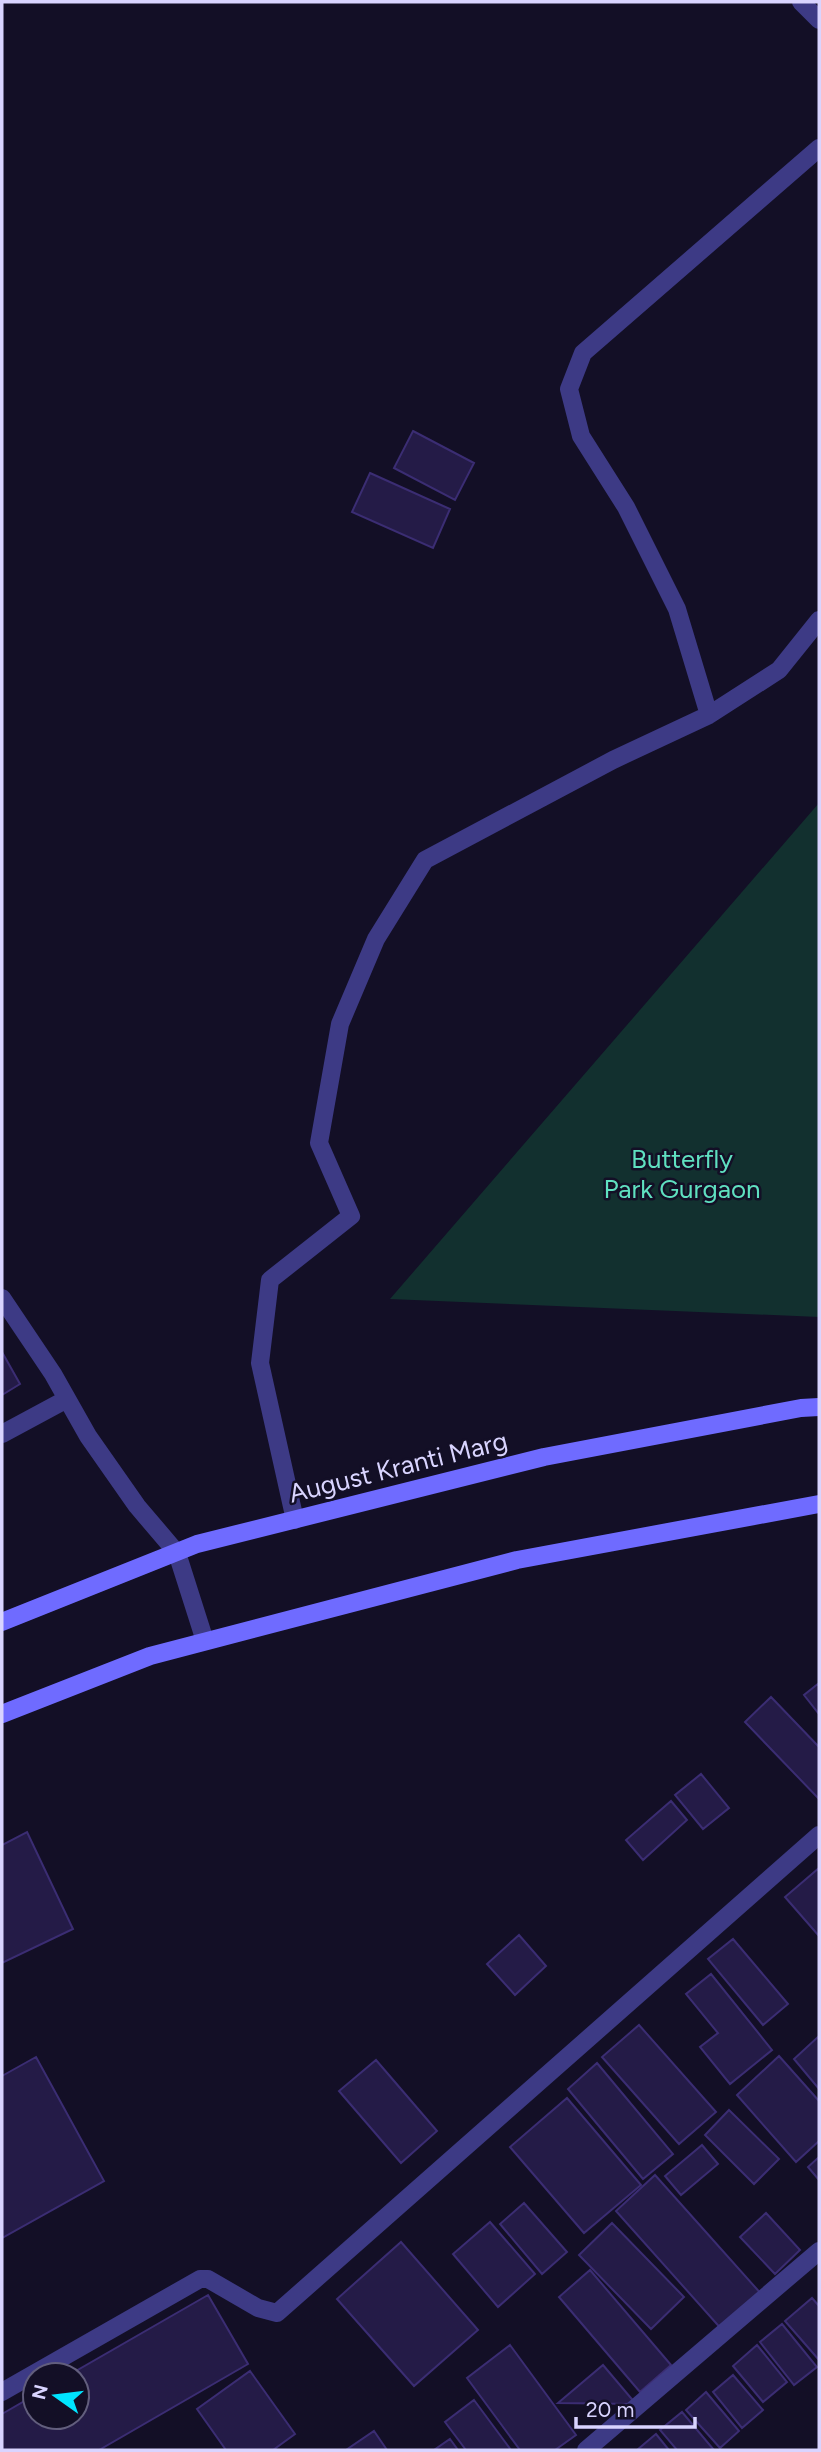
<svg xmlns="http://www.w3.org/2000/svg" width="821" height="2452" font-family="Figtree,sans-serif">
<style>
.green{fill:#12302f}
.building{fill:#241b47;stroke:#3b2d73;stroke-width:2}
.lines{fill:none;stroke-linecap:round;stroke-linejoin:round}
.lane{stroke:#3d3a85;stroke-width:18}
.street{stroke:#3d3a85;stroke-width:18}
.secondary{stroke:#6f6bff;stroke-width:18}
.labels{text-anchor:middle;dominant-baseline:central;stroke-width:5;stroke-linejoin:round;paint-order:stroke}
.park-label{font-size:26px;fill:#5fe0c0;stroke:#130f26}
.street-label{font-size:26px;fill:#d9d4ff;stroke:#130f26}
</style>
<rect width="100%" height="100%" fill="#130f26"/>
<path class="green" d="M819,803V1317L390,1299Z"/>
<path class="building" d="M413,431L474,463L455,500L394,468Z
M370,473L450,509L433,548L352,512Z
M2,1352L20,1384L2,1395Z
M819,1683V1714L804,1695Z
M771,1697L819,1747V1799L745,1722Z
M701,1774L729,1808L703,1829L675,1795Z
M671,1801L687,1820L643,1860L626,1840Z
M27,1832L73,1929L2,1963V1845Z
M819,1868V1936L785,1897Z
M519,1935L546,1966L515,1995L487,1964Z
M733,1939L788,2004L763,2025L708,1959Z
M711,1974L772,2050L730,2084L700,2047L718,2033L686,1994Z
M639,2025L716,2112L679,2144L602,2057Z
M819,2036V2089L794,2059Z
M779,2056L819,2101V2141L796,2162L737,2095Z
M36,2057L104,2181L2,2238V2076Z
M376,2060L437,2131L401,2163L339,2091Z
M597,2063L673,2154L643,2179L568,2089Z
M567,2098L641,2185L584,2233L510,2147Z
M729,2110L779,2159L754,2184L705,2135Z
M702,2145L718,2164L681,2195L665,2176Z
M819,2157V2180L808,2167Z
M655,2175L763,2296L724,2332L616,2211Z
M524,2203L567,2252L542,2274L500,2224Z
M766,2213L800,2250L775,2274L740,2237Z
M490,2222L535,2274L498,2307L453,2254Z
M612,2223L684,2297L651,2329L579,2255Z
M401,2242L478,2330L414,2386L337,2299Z
M590,2270L671,2365L640,2392L559,2297Z
M208,2295L248,2364L99,2450H2V2414L35,2395V2417H77V2375H69Z
M812,2298L819,2306V2360L785,2321Z
M782,2324L817,2367L794,2385L760,2342Z
M510,2345L576,2435L555,2450H520L467,2378Z
M757,2345L787,2382L763,2402L733,2366Z
M603,2365L636,2404L558,2403Z
M250,2371L295,2434L273,2450H226L197,2409Z
M733,2375L763,2410L742,2428L713,2392Z
M706,2392L739,2431L720,2448L686,2410Z
M474,2400L511,2450H466L445,2422Z
M682,2412L714,2450H677L660,2430Z
M374,2431L387,2450H346Z
M656,2434L669,2450H637Z
M450,2439L458,2450H434Z"/>
<g class="lines">
<path class="lane" d="M2,1298L53,1374L88,1436L137,1506L177,1553L205,1641
M2,1434L67,1399"/>
<path class="street" d="M801,2L819,20
M709,715L779,670L819,620
M295,1520L260,1363L270,1280L351,1216L319,1143L340,1024L376,939L425,860L613,760L709,715L677,609L626,507L581,436L569,389L583,353L819,148
M2,2392L200,2279H208L258,2308L277,2313L819,1835
M586,2450L819,2251"/>
<path class="secondary" d="M2,1622L197,1544L544,1457L801,1408L819,1407
M2,1714L150,1656L517,1560L819,1504"/>
</g>
<g class="labels">
<g class="park-label">
<text x="682" y="1159">Butterfly<tspan x="682" dy="30">Park Gurgaon</tspan></text>
</g>
<g class="street-label">
<text transform="translate(398 1467) rotate(-14)">August Kranti Marg</text>
</g>
</g>
<rect width="821" height="2452" fill="none" stroke="#d9d4ff" stroke-width="7"/>
<g transform="translate(56 2396) rotate(284)"><circle r="33" fill="#130f26" stroke="#625e7d" stroke-width="2"/>
<path d="M0-5L12 26L0 18L-12 26Z" fill="#00e5ff"/>
<text y="-10" font-size="19" font-weight="bold" text-anchor="middle" fill="#d9d4ff">N</text>
</g>
<path d="M576 2417v10h119v-10" fill="none" stroke="#d9d4ff" stroke-width="3.5"/>
<text x="586" y="2417" font-size="21" fill="#d9d4ff" stroke="#130f26" stroke-width="5" paint-order="stroke">20 m</text>
</svg>
